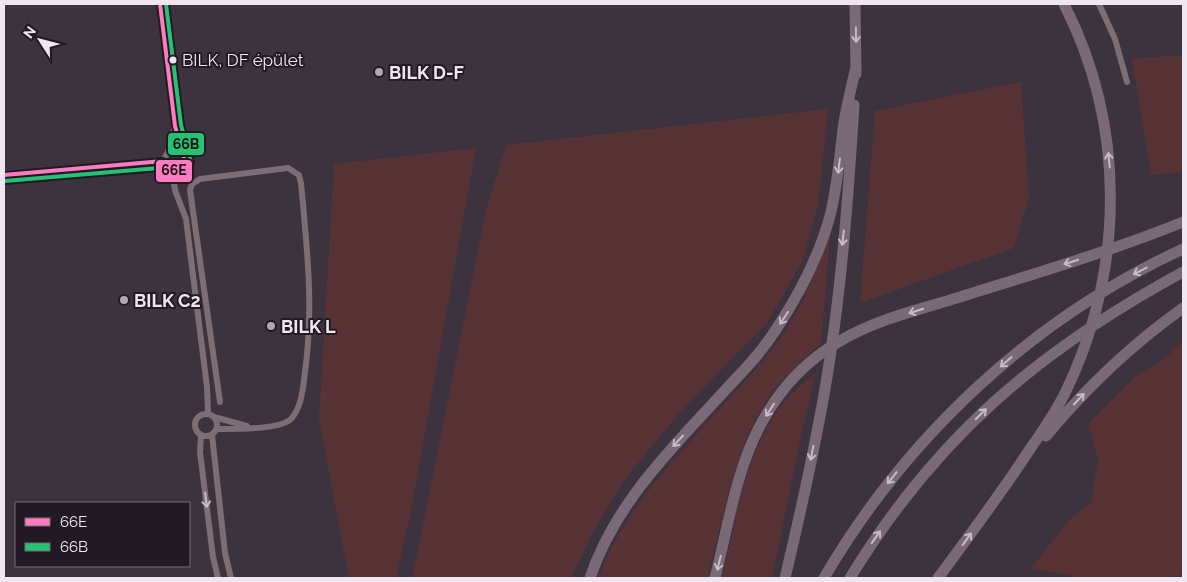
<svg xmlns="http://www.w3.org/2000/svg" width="1187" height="582" font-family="Raleway,sans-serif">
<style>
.green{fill:#583336}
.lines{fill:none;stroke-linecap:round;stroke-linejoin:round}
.minor{stroke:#7d6d75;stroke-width:6}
.trunk{stroke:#7a6a75;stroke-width:11}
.bus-1-casing{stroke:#221a23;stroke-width:8}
.bus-2-casing{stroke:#221a23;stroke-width:8}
.bus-1{stroke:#fe7ac1;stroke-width:4}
.bus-2{stroke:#26c172;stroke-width:4}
.oneway{stroke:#c7bbc6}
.oneway2{stroke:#c8bcc6}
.bus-dot{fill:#f0e6f2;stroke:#221a23;stroke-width:2}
.poi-dot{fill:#b1a7b3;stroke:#221a23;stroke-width:2}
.labels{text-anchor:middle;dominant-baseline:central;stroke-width:4;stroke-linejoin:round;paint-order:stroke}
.bus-label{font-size:17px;fill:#f0e6f2;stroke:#221a23;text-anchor:start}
.poi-label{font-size:18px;font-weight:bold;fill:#f0e6f2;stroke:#221a23;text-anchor:start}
.line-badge{stroke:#221a23;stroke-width:2}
.pale-badge-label{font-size:14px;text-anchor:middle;font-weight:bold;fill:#111}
</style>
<rect width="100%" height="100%" fill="#3c333e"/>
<path class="green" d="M1183,55V172L1151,175L1132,59Z
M1021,82L1029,198L1014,248L860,303L875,111Z
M828,109L818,206L803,260L767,323L682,410L625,479L595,528L571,578H412L486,210L506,145Z
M476,148L410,516L396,578H349L319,420L334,164Z
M831,228L821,343C800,363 777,382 762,408C731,459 723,522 707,578H598C634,485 714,423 774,347C801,312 818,270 831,228Z
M1183,342V575L1162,578H1082L1031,568L1070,519L1091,503L1098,459L1088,424L1138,374L1160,362Z
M816,374L800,440L772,578H722C740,507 748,418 816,374Z"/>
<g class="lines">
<path class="minor" d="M160,4L175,126L185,162L181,170L172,172L164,166L163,161L168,152L175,126
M1099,4L1115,39L1127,82
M172,172L175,190L186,219L207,387L208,414
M4,175L163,161
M195 425a11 11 0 1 1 22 0a11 11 0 1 1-22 0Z
M214,417L247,426
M217,429C233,429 280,430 291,419C302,407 303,387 305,372C314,306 307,248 301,183L299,175L288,168L200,179L192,184L190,190L220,402
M201,435L200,452L213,557L218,578
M212,435L225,553L231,578"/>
<path class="trunk" d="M855,4L856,74
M1046,436C1087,387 1131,345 1183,308
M590,578C614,506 668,452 718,398C738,376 759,356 775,331C799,295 820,255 831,212C838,182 840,152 844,122C847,104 852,85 856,67
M715,578C728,527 736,469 762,422C780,389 807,360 840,341C875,320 917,310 957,298C1033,274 1109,252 1183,222
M785,578C800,515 814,452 825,389C841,296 848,200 854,105
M824,578C907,436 1033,318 1183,249
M850,578C936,437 1039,350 1183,272
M938,578C969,536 1000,495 1028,452C1042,432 1056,412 1066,391C1125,268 1126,126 1064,4"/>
<defs>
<path id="bus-1" d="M4,175L163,161L169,171L181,170L185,162L175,126L160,4"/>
<path id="bus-2" d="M5,181L159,168C165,178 175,180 186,174L191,162L181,125L166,4"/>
</defs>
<use href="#bus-1" class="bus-1-casing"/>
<use href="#bus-2" class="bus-2-casing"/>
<use href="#bus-1" class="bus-1"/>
<use href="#bus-2" class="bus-2"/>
</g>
<defs><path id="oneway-shaft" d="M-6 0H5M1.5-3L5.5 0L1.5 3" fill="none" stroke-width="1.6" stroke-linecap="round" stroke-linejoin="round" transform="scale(1.25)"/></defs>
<g class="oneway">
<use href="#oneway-shaft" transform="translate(856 35) rotate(89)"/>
<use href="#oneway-shaft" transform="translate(1109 160) rotate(-96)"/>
<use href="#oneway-shaft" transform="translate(839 166) rotate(97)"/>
<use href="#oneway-shaft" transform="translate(843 238) rotate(96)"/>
<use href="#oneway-shaft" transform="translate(1071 262) rotate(162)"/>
<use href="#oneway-shaft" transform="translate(1140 271) rotate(153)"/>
<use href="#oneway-shaft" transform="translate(916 311) rotate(162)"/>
<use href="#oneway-shaft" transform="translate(784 318) rotate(123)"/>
<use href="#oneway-shaft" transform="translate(1006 362) rotate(139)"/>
<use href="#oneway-shaft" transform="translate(1079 399) rotate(-47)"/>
<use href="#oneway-shaft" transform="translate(770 410) rotate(123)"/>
<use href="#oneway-shaft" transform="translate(981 414) rotate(-45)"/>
<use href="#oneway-shaft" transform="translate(678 441) rotate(133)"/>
<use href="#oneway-shaft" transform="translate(812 453) rotate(101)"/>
<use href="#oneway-shaft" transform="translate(892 478) rotate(129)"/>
<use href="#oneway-shaft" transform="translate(876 537) rotate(-55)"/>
<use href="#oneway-shaft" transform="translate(967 539) rotate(-54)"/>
<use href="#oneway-shaft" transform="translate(719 563) rotate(104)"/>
</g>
<use class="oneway2" href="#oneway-shaft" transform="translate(206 500) rotate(83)"/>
<circle class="bus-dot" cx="173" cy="60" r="4.5"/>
<g class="poi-dot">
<circle cx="379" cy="72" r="5"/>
<circle cx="124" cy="300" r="5"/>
<circle cx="271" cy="326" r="5"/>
</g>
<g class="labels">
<g class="bus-label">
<text x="182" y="60">BILK, DF épület</text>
</g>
<g class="poi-label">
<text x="389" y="72">BILK D-F</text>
<text x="134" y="300">BILK C2</text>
<text x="281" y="326">BILK L</text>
</g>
</g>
<g class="line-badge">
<rect x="167" y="132" width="38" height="24" rx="5" fill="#26c172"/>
<rect x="155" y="159" width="38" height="24" rx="5" fill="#fe7ac1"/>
</g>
<g class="pale-badge-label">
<text x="186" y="149">66B</text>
<text x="174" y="175">66E</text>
</g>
<rect width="1187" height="582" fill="none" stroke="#f0e6f2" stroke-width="10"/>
<rect x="15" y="502" width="175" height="65" fill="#221a23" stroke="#746c76"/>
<rect x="25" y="518" width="25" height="8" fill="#fe7ac1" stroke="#746c76"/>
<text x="60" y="527" font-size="15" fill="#f0e6f2">66E</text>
<rect x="25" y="543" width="25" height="8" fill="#26c172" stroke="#746c76"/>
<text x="60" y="552" font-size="15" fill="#f0e6f2">66B</text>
<g transform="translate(40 40) rotate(306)" stroke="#221a23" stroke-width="4" paint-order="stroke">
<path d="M0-4L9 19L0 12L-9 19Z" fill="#f0e6f2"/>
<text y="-8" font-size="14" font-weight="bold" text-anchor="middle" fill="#f0e6f2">N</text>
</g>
</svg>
